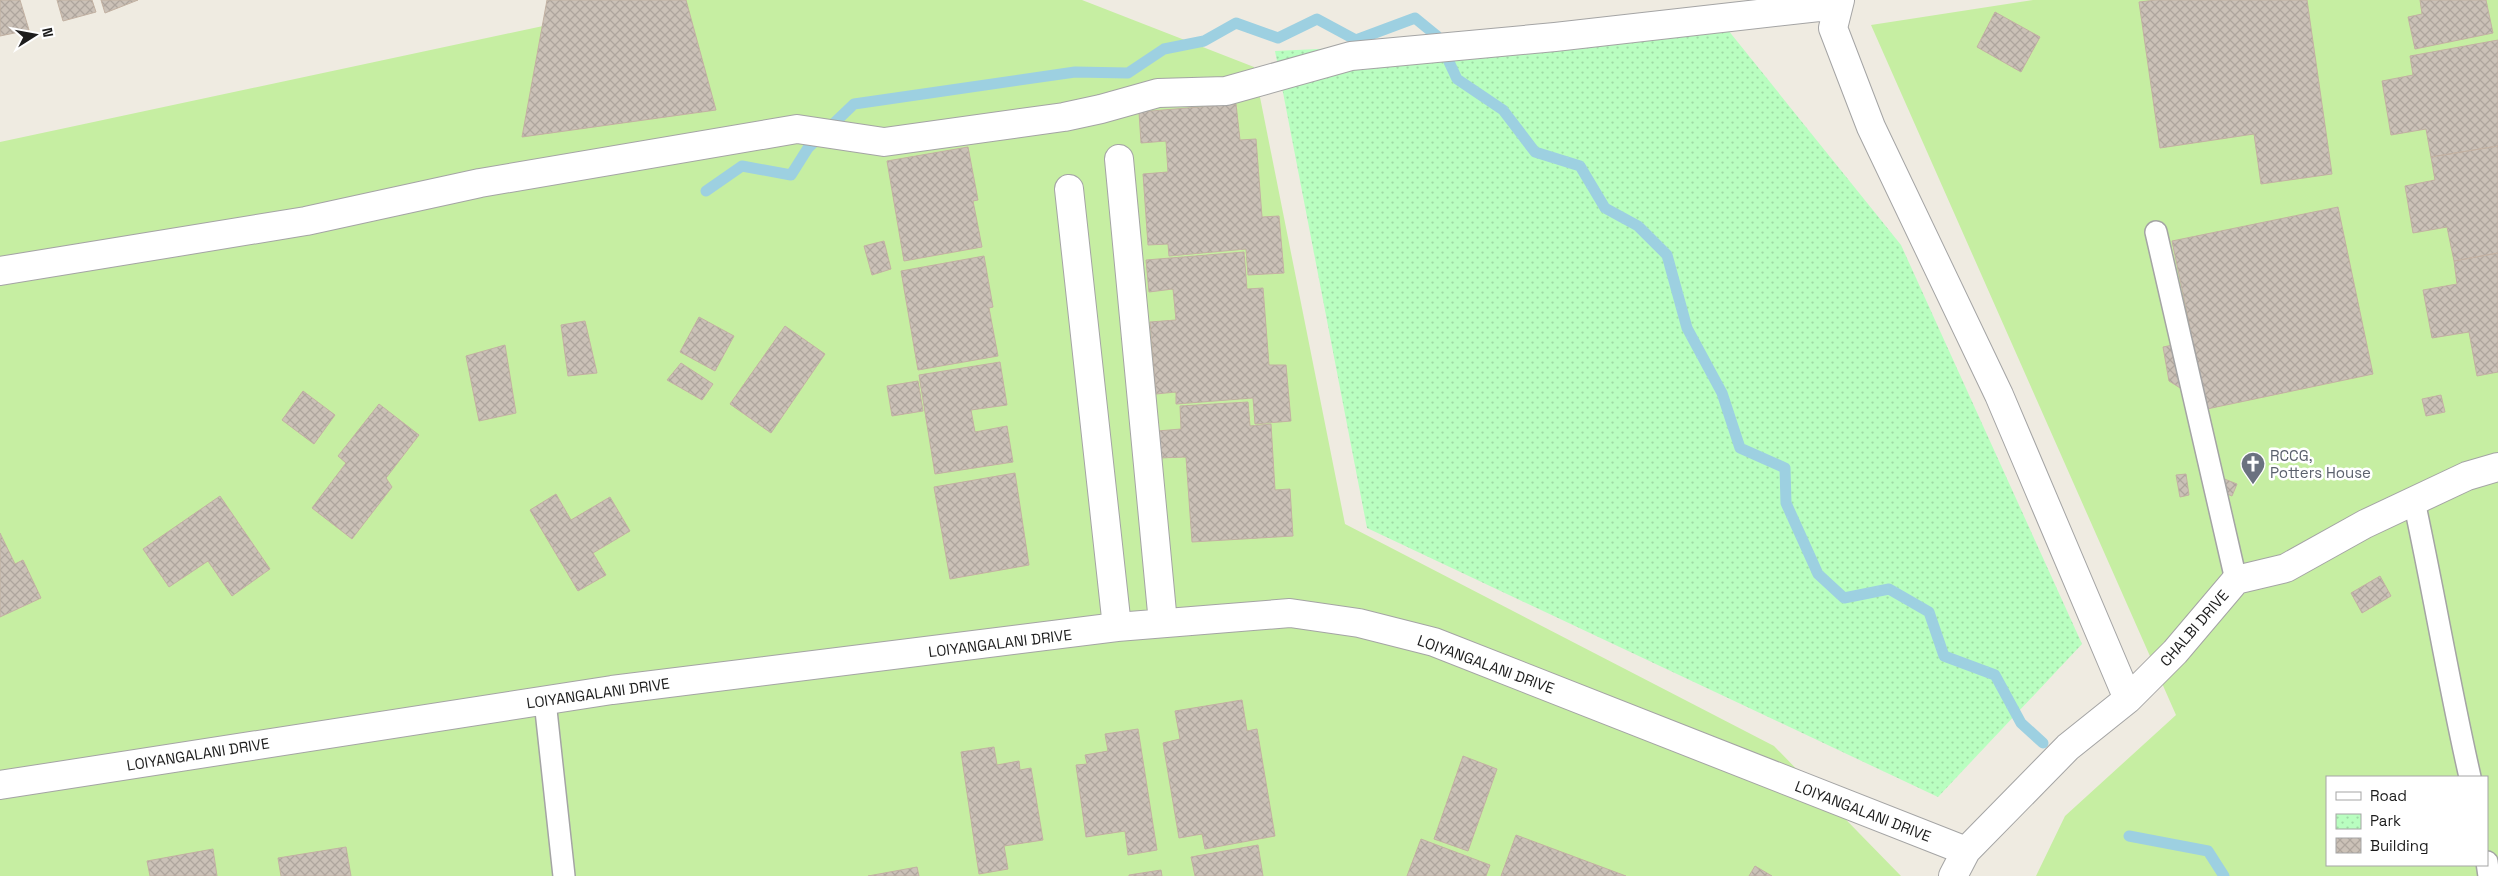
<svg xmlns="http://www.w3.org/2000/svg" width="2498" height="876" font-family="'Space Grotesk',sans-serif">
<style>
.park{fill:url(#park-dots)}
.garden{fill:#c6eea2;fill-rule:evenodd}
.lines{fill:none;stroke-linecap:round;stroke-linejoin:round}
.stream{stroke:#9dd0e1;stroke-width:11}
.building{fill:url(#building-cross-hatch);stroke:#c2b1a2}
.lane-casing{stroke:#a4a4a4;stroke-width:24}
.street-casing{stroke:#a4a4a4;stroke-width:30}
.lane{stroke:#fff;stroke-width:21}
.street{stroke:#fff;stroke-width:28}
.labels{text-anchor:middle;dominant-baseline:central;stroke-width:5;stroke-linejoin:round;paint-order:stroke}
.worship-label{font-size:15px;fill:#5b616d;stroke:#fff;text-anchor:start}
.street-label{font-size:15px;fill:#1d1d1d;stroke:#fff}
</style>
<defs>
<pattern id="park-dots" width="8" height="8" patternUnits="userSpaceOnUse" patternTransform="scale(1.25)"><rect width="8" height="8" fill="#b9fec0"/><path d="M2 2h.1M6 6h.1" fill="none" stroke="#9fd9a5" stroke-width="1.8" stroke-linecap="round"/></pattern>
<pattern id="building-cross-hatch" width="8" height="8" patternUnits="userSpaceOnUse" patternTransform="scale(1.25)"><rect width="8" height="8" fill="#cbc1b7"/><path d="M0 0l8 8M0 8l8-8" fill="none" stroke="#aea59d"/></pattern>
</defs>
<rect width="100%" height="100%" fill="#efebe1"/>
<path class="park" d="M1728,30L1901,245L2082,644L1938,797L1367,528L1275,51Z"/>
<path class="garden" d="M665,0H1082L1254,67L1345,524L1774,746L1901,876H0V142Z
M2033,0H2498V876H2036L2065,816L2176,715L1871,25ZM2327,777H2487V865H2327Z"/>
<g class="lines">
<path class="stream" d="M706,191L742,166L791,175L808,148L854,104L1075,72L1128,73L1164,49L1204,41L1236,23L1278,38L1317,19L1356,40L1415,18L1437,36L1457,79L1503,110L1535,152L1580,166L1605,208L1638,226L1667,255L1687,328L1722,393L1740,448L1785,468L1786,503L1818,574L1844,598L1889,589L1929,612L1944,656L1995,675L2021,723L2043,743
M2129,836L2208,851L2224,876"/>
</g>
<path class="building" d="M0,0H20L29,30L0,36Z
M57,0H92L96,12L63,21Z
M101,0H138L105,13Z
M547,0H686L716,110L522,137Z
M2156,0H2307L2332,174L2261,184L2254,134L2160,148L2139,2Z
M2420,0H2486L2493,33L2415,49L2408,17L2422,14Z
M1995,12L2040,37L2021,72L1977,47Z
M2498,40V146L2431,157L2426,129L2391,135L2382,81L2413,75L2410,56Z
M1236,104L1240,140L1256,139L1262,217L1279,216L1284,273L1248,275L1246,249L1169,256L1168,244L1148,245L1143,174L1168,172L1166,141L1141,143L1139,112Z
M2498,146V253L2454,261L2447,227L2413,233L2405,186L2435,180L2431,157Z
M968,147L978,200L973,201L982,247L904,261L887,161Z
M2338,207L2373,374L2207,409L2172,241Z
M884,241L891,269L872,275L864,246Z
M1244,252L1247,289L1263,288L1269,365H1286L1291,421L1255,424L1253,398L1176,404V392L1156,394L1150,322L1176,320L1173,289L1149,292L1146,260Z
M2498,253V372L2477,376L2469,332L2432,338L2423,290L2457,284L2454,261Z
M984,256L993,307L989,308L998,356L918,370L901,271Z
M699,317L734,336L715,371L680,352Z
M585,321L597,373L568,376L561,325Z
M785,326L825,354L771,433L730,404Z
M2178,344L2185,391L2169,381L2163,347Z
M505,345L516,413L479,421L466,356Z
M1000,362L1007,405L971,410L975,432L1007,426L1013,462L935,474L919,375Z
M681,363L713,384L702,400L667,380Z
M918,381L923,411L892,416L887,386Z
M303,391L335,415L314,444L282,420Z
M2441,395L2445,412L2426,416L2422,399Z
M1248,402L1250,426L1271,424L1275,490L1290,489L1293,536L1192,542L1186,457L1159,458L1157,431L1181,429L1180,406Z
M379,404L419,435L386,478L392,487L352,539L312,508L346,463L338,456Z
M1015,473L1029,565L950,579L934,487Z
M2186,474L2189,495L2180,497L2176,475Z
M2222,478L2237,484L2232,496L2217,490Z
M556,494L571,520L610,497L630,531L593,553L606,575L578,591L530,510Z
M220,496L270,569L232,596L208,561L169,587L143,549Z
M0,533L15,564L23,560L41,598L0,617Z
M2380,576L2391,596L2362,613L2351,593Z
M1242,700L1247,731L1257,729L1275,836L1205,849L1202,834L1179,838L1163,743L1180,739L1175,711Z
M1138,729L1157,850L1128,855L1125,831L1086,837L1076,765L1087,764L1085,755L1108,751L1105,734Z
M994,747L997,765L1019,761L1020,770L1031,768L1043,840L1004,846L1008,869L979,874L961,752Z
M1463,756L1497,769L1468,851L1434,839Z
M1516,835L1626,876H1501Z
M1421,839L1490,865L1486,876H1407Z
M1258,845L1263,876H1195L1191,857Z
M346,847L351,876H281L278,858Z
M213,849L217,876H150L147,861Z
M1755,866L1772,876H1749Z
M917,867L919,876H868Z
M1161,870L1162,876H1129V875Z"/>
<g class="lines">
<defs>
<path id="lane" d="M2156,232L2236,580
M2414,501C2434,593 2449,685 2470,777
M545,701L564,876
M2487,862L2489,876"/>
<path id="street" d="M1840,0L1833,28L1871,127L1999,395L2128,699
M1119,159L1163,623
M1069,189L1117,627
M0,271L306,221L480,183L797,129L884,142L1064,117L1101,109L1158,93L1226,91L1351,56L1555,37L1837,5
M0,785L612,690L1117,627L1290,613L1359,623L1434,642L1966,851
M1953,876L1966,851L2068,747L2128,699L2175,652L2236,580L2286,568L2365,524L2467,476L2498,467"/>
</defs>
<use href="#lane" class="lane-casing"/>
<use href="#street" class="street-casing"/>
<use href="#lane" class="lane"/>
<use href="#street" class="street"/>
</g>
<defs>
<symbol id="church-pin" viewBox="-11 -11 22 30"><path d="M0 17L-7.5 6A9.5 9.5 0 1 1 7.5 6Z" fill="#6b7280" stroke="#fff"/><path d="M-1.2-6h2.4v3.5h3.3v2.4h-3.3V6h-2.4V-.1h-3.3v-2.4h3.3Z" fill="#fff"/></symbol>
</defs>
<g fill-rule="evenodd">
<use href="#church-pin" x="2239" y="450" width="28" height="38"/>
</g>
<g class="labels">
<g class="worship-label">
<text x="2270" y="455">RCCG,<tspan x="2270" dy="17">Potters House</tspan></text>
</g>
<g class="street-label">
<text transform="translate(2194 628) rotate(-49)">CHALBI DRIVE</text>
<text transform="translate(1000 643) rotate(-7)">LOIYANGALANI DRIVE</text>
<text transform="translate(1486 664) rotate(20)">LOIYANGALANI DRIVE</text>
<text transform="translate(598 693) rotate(-8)">LOIYANGALANI DRIVE</text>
<text transform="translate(198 754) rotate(-9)">LOIYANGALANI DRIVE</text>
<text transform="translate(1863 811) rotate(21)">LOIYANGALANI DRIVE</text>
</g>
</g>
<rect x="2326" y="776" width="162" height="90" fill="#ffffff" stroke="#a5a5a5"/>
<rect x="2336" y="792" width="25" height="8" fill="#ffffff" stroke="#a5a5a5"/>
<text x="2370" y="801" font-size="15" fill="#1d1d1d">Road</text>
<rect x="2336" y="814" width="25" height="15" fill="url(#park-dots)" stroke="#a5a5a5"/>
<text x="2370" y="826" font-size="15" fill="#1d1d1d">Park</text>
<rect x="2336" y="838" width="25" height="15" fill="url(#building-cross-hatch)" stroke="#a5a5a5"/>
<text x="2370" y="851" font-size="15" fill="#1d1d1d">Building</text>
<g transform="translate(35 35) rotate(79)" stroke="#ffffff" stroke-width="4" paint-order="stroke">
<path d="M0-4L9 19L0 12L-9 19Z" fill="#1d1d1d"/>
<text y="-8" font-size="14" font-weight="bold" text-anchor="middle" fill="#1d1d1d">N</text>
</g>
</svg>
